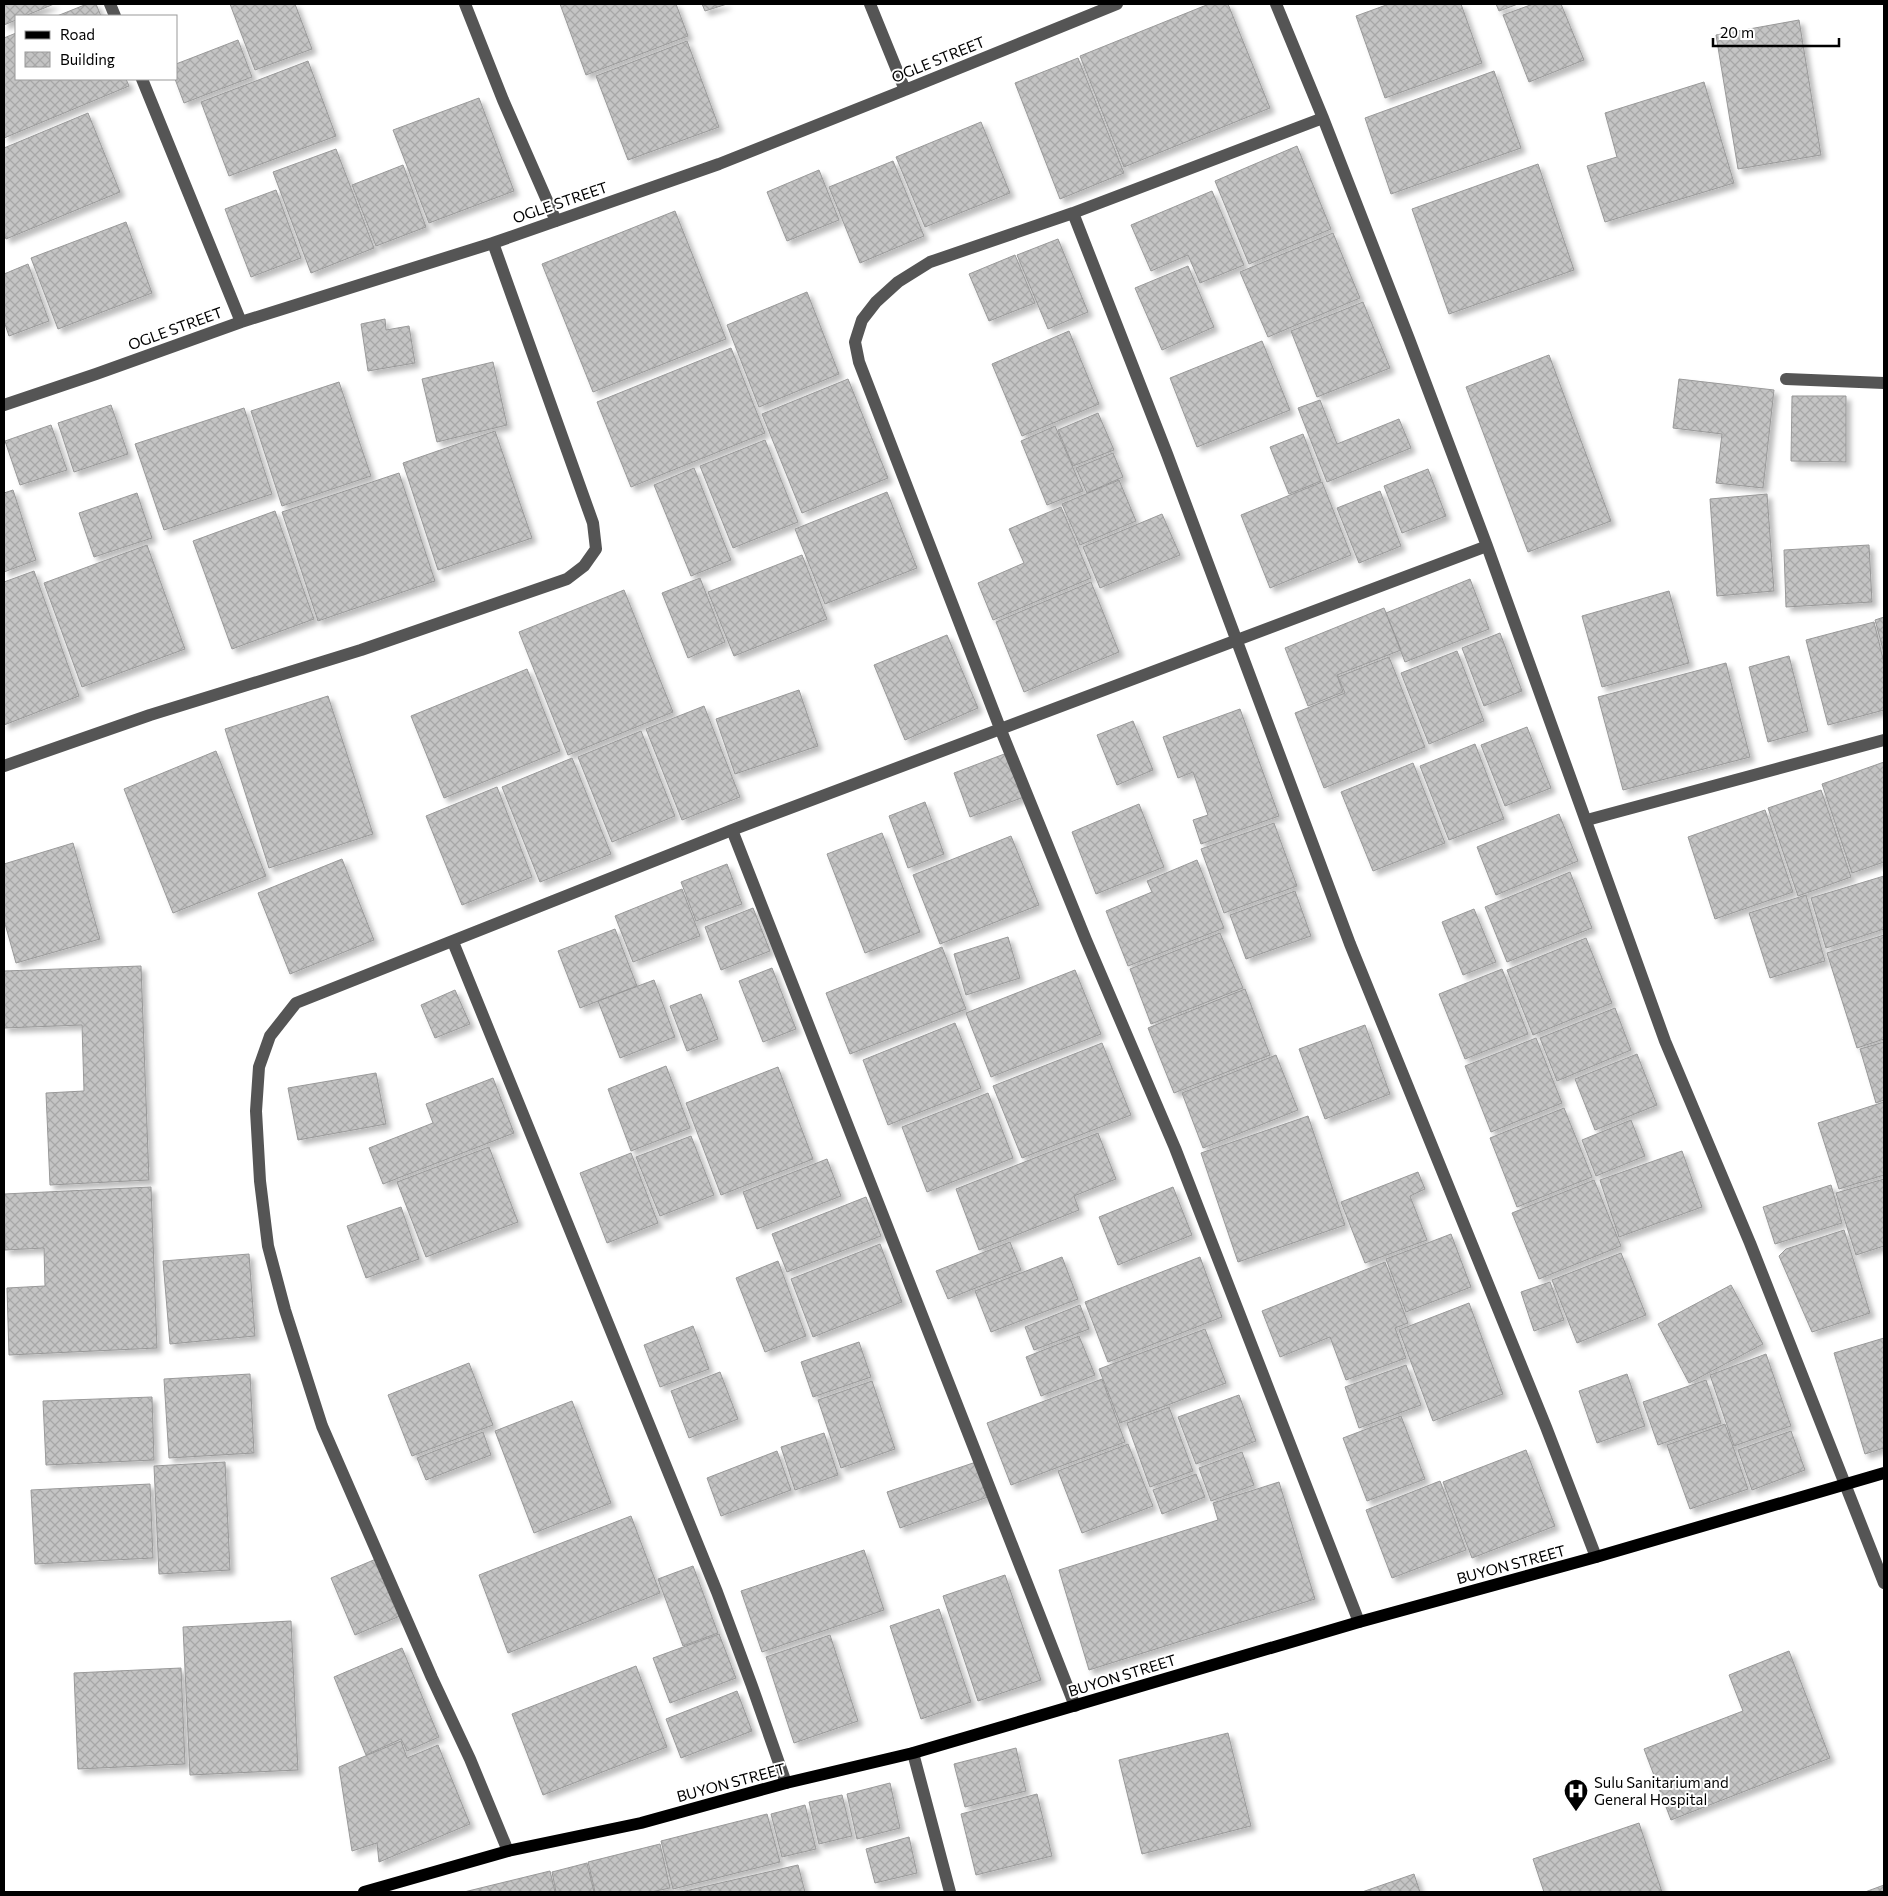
<svg xmlns="http://www.w3.org/2000/svg" width="1888" height="1896" font-family="Commissioner,sans-serif">
<style>
.building{fill:url(#building-cross-hatch);stroke:#999;filter:url(#shadow)}
.lines{fill:none;stroke-linecap:round;stroke-linejoin:round}
.minor{stroke:#555;stroke-width:12}
.major{stroke:#000;stroke-width:12}
.labels{text-anchor:middle;dominant-baseline:central;stroke-width:4;stroke-linejoin:round;paint-order:stroke}
.street-label{font-size:15px;fill:#000;stroke:#fff}
.poi-label{font-size:15px;fill:#000;stroke:#fff;text-anchor:start}
</style>
<defs>
<pattern id="building-cross-hatch" width="8" height="8" patternUnits="userSpaceOnUse" patternTransform="scale(1.25)"><rect width="8" height="8" fill="#c4c4c4"/><path d="M0 0l8 8M0 8l8-8" fill="none" stroke="#a7a7a7"/></pattern>
<filter id="shadow"><feDropShadow dx="4.5" dy="4.5" stdDeviation="2.5" flood-color="#0004"/></filter>
</defs>
<rect width="100%" height="100%" fill="#fff"/>
<path class="building" d="M4,4H54L25,16H16V20L4,25Z
M87,4H96L101,16H57Z
M230,4H295L312,49L255,70Z
M560,4H676L688,36L586,75Z
M702,4H727L705,11Z
M1209,4H1228L1270,108L1124,167L1080,56Z
M1389,4H1461L1482,63L1385,98L1356,16Z
M1496,4H1518L1499,11Z
M1533,4H1561L1584,60L1529,82L1503,15Z
M1799,20L1821,155L1738,169L1716,35Z
M16,33V79H126L129,86L4,138V38Z
M238,40L252,77L184,103L175,79L176,64Z
M687,41L719,127L628,160L596,76Z
M1078,58L1124,173L1060,199L1015,83Z
M308,61L336,136L229,176L201,102Z
M1494,71L1521,148L1391,194L1365,118Z
M1704,82L1734,183L1605,222L1587,166L1617,157L1605,113Z
M479,98L514,191L429,223L393,130Z
M88,113L120,192L6,239L4,234V148Z
M981,122L1010,193L925,227L896,157Z
M1297,146L1331,229L1249,264L1215,181Z
M336,149L374,248L311,273L273,172Z
M893,161L924,236L860,263L829,187Z
M1538,164L1574,270L1449,314L1412,209Z
M403,165L426,227L376,246L352,185Z
M819,170L839,220L787,241L767,192Z
M276,190L301,258L251,277L225,209Z
M1212,191L1244,265L1200,283L1188,255L1151,271L1131,225Z
M675,211L726,339L593,392L542,264Z
M126,222L152,293L58,329L31,258Z
M1333,233L1360,298L1268,337L1240,272Z
M1058,239L1088,312L1048,329L1017,255Z
M1015,255L1035,303L989,321L969,274Z
M28,264L49,321L9,336L4,321V274Z
M1188,266L1214,327L1162,350L1135,288Z
M807,292L839,374L759,407L727,325Z
M1363,302L1390,368L1317,397L1291,331Z
M385,319L386,330L409,326L415,363L368,371L361,324Z
M1069,331L1099,404L1022,436L992,364Z
M1262,341L1290,410L1197,447L1170,378Z
M731,348L765,433L631,487L597,402Z
M1549,355L1611,521L1528,552L1466,387Z
M493,362L507,425L437,442L422,379Z
M848,379L888,478L802,513L762,414Z
M1679,379L1774,390L1763,488L1716,483L1722,434L1673,428Z
M339,382L371,476L282,506L251,411Z
M1792,396H1846V462L1791,461Z
M1320,400L1337,444L1399,419L1411,448L1327,482L1298,408Z
M111,405L128,454L74,472L58,423Z
M244,408L272,494L164,530L135,444Z
M1098,413L1114,450L1073,466L1058,430Z
M51,425L67,470L20,485L5,441Z
M1055,426L1083,491L1047,505L1021,441Z
M495,431L532,538L438,570L403,463Z
M1303,434L1321,481L1289,494L1270,447Z
M765,440L798,522L733,548L700,466Z
M1113,453L1123,477L1087,493L1076,468Z
M694,468L731,560L691,576L654,485Z
M1428,469L1446,516L1402,533L1384,486Z
M399,473L435,581L318,621L282,512Z
M1119,480L1136,521L1080,545L1062,504Z
M1322,482L1351,555L1270,588L1241,515Z
M13,490L36,560L4,572V493Z
M1380,491L1401,546L1359,563L1337,508Z
M887,492L917,568L825,604L795,529Z
M137,493L152,538L94,557L79,513Z
M1767,494L1774,591L1717,596L1710,499Z
M1061,507L1091,578L993,620L978,583L1024,563L1009,529Z
M275,511L314,619L232,649L193,541Z
M1162,514L1180,555L1100,588L1083,547Z
M147,545L185,649L82,687L44,583Z
M1869,545L1872,602L1786,607L1784,550Z
M802,555L827,619L734,656L708,592Z
M34,571L79,696L4,725V582Z
M700,578L725,642L688,658L662,593Z
M1470,579L1489,629L1405,662L1386,613Z
M1091,582L1119,652L1024,692L996,622Z
M624,590L673,712L568,755L519,632Z
M1669,591L1689,663L1602,687L1582,616Z
M1384,608L1401,650L1337,675L1343,692L1308,706L1285,648Z
M1884,617V653L1875,620Z
M1874,622L1884,663V710L1828,725L1806,640Z
M1500,633L1522,691L1484,706L1462,648Z
M947,635L978,708L905,740L874,665Z
M1457,651L1484,721L1429,744L1401,673Z
M1789,656L1808,731L1768,742L1749,667Z
M1389,657L1425,747L1324,788L1295,713L1345,693L1338,677Z
M1726,663L1750,757L1623,790L1598,697Z
M527,669L560,751L444,798L411,716Z
M799,690L818,746L735,774L716,719Z
M328,696L373,834L269,868L225,729Z
M704,706L740,797L682,820L646,729Z
M1240,709L1279,816L1201,844L1193,820L1208,815L1193,772L1178,778L1163,737Z
M1133,721L1153,770L1117,785L1097,735Z
M1527,727L1551,788L1505,806L1481,745Z
M641,731L675,816L612,842L578,757Z
M1475,744L1504,819L1449,840L1420,766Z
M216,751L266,876L173,913L124,789Z
M1007,753L1024,797L970,817L954,773Z
M572,758L611,854L540,882L502,787Z
M1884,762V862L1852,873L1822,784Z
M1413,763L1445,843L1373,871L1341,792Z
M497,787L532,877L462,905L426,816Z
M1821,790L1851,877L1798,896L1768,808Z
M925,802L944,854L908,868L889,816Z
M1139,804L1164,867L1096,894L1072,832Z
M1765,810L1793,892L1715,919L1688,837Z
M1559,814L1578,861L1496,895L1477,847Z
M1274,823L1297,886L1224,913L1201,849Z
M882,833L920,932L865,953L827,854Z
M1011,836L1039,905L940,944L913,875Z
M73,843L100,939L16,963L4,920V864Z
M342,859L374,940L290,974L258,893Z
M1197,860L1224,928L1128,966L1106,911L1152,892L1147,881Z
M727,864L742,904L696,921L681,882Z
M1570,872L1592,928L1507,962L1485,907Z
M1884,876V929L1826,948L1811,898Z
M682,889L700,936L633,962L615,916Z
M1295,891L1311,936L1246,959L1230,915Z
M1806,895L1825,961L1770,978L1749,913Z
M753,908L770,951L721,970L705,927Z
M1474,909L1496,962L1463,975L1442,922Z
M615,929L637,986L580,1008L558,951Z
M1220,933L1243,988L1151,1024L1130,969Z
M1884,935V1039L1857,1048L1827,953Z
M1008,937L1020,978L966,995L954,954Z
M1586,938L1612,1003L1533,1035L1507,970Z
M942,947L966,1009L850,1054L826,993Z
M141,966L149,1180L50,1185L46,1093L84,1091L82,1025L4,1028V971Z
M772,968L796,1029L763,1042L739,981Z
M1502,969L1528,1034L1465,1059L1439,994Z
M1075,970L1101,1034L991,1077L966,1013Z
M654,980L675,1037L620,1058L598,1001Z
M1245,989L1270,1055L1174,1093L1148,1028Z
M455,990L470,1024L435,1038L421,1005Z
M701,994L718,1039L687,1051L670,1006Z
M1615,1008L1631,1050L1557,1081L1540,1038Z
M955,1023L981,1088L888,1125L863,1060Z
M1365,1025L1390,1094L1325,1119L1299,1049Z
M1536,1038L1562,1103L1491,1132L1465,1066Z
M1884,1042V1100L1876,1103L1860,1049Z
M1102,1043L1131,1115L1022,1158L993,1086Z
M1637,1054L1657,1105L1595,1130L1575,1079Z
M1276,1055L1298,1110L1203,1148L1182,1093Z
M666,1066L690,1128L631,1151L608,1089Z
M778,1067L813,1159L721,1195L686,1103Z
M376,1073L386,1124L298,1140L288,1088Z
M493,1078L514,1133L383,1184L369,1148L433,1123L426,1104Z
M988,1093L1013,1158L927,1192L902,1127Z
M1884,1102V1175L1839,1189L1818,1123Z
M1564,1108L1592,1177L1517,1207L1490,1138Z
M1308,1116L1345,1225L1238,1262L1201,1153Z
M1631,1120L1645,1156L1596,1176L1582,1140Z
M1098,1133L1116,1179L1074,1196L1079,1210L979,1250L956,1189Z
M691,1136L714,1195L660,1216L636,1157Z
M489,1147L518,1222L426,1257L397,1182Z
M1682,1151L1702,1207L1619,1237L1600,1180Z
M631,1153L658,1223L607,1243L580,1173Z
M827,1159L841,1196L757,1229L743,1192Z
M1418,1172L1425,1189L1410,1196L1427,1240L1365,1263L1341,1202Z
M1884,1179V1246L1856,1255L1836,1193Z
M1594,1180L1621,1246L1539,1279L1512,1213Z
M1831,1185L1842,1223L1775,1244L1763,1207Z
M151,1187L157,1348L9,1355L7,1288L45,1286L44,1248L5,1250L4,1194Z
M1173,1187L1192,1235L1118,1265L1099,1217Z
M866,1197L881,1236L787,1272L772,1234Z
M401,1207L419,1259L366,1278L347,1226Z
M1844,1230L1870,1313L1812,1332L1779,1256L1786,1249Z
M1451,1234L1471,1287L1406,1312L1386,1259Z
M1010,1242L1021,1270L948,1299L936,1271Z
M880,1244L902,1302L813,1337L791,1279Z
M1621,1253L1646,1315L1577,1343L1552,1280Z
M249,1254L255,1336L170,1344L163,1261Z
M1062,1257L1078,1299L991,1332L975,1291Z
M1200,1257L1222,1317L1108,1362L1085,1302Z
M778,1261L806,1336L765,1352L736,1278Z
M1385,1262L1408,1323L1395,1328L1406,1358L1346,1380L1330,1337L1280,1357L1262,1311Z
M1550,1282L1564,1320L1534,1331L1521,1292Z
M1731,1285L1763,1344L1689,1383L1658,1324Z
M1469,1303L1503,1394L1433,1421L1399,1330Z
M1080,1305L1089,1329L1034,1350L1025,1327Z
M693,1326L709,1369L660,1387L644,1345Z
M1205,1329L1226,1383L1120,1423L1099,1369Z
M1079,1336L1095,1375L1041,1396L1026,1357Z
M1884,1338V1448L1865,1454L1834,1353Z
M859,1342L871,1377L813,1397L801,1362Z
M1766,1354L1791,1426L1734,1446L1710,1375Z
M469,1363L493,1425L412,1456L388,1395Z
M1406,1365L1421,1405L1359,1428L1345,1387Z
M720,1372L738,1419L689,1438L671,1391Z
M250,1374L254,1453L169,1458L164,1379Z
M1627,1374L1645,1426L1597,1443L1579,1391Z
M1102,1379L1125,1442L1011,1485L987,1423Z
M1706,1380L1721,1423L1658,1445L1643,1402Z
M872,1381L895,1449L841,1468L818,1400Z
M1239,1395L1256,1441L1196,1464L1178,1417Z
M152,1397L154,1460L46,1465L43,1401Z
M572,1401L611,1503L534,1533L495,1431Z
M1169,1407L1193,1471L1150,1487L1127,1423Z
M1401,1416L1425,1479L1367,1501L1343,1438Z
M1725,1424L1748,1489L1690,1509L1667,1445Z
M1791,1431L1805,1470L1752,1490L1738,1450Z
M483,1432L491,1455L426,1480L417,1458Z
M824,1433L838,1475L795,1490L781,1447Z
M1128,1444L1153,1506L1082,1533L1058,1471Z
M1526,1450L1555,1526L1472,1558L1443,1482Z
M777,1451L791,1490L721,1516L707,1478Z
M1242,1452L1254,1485L1211,1501L1199,1468Z
M225,1462L230,1570L159,1574L154,1466Z
M976,1462L988,1497L900,1528L887,1492Z
M1196,1474L1205,1497L1162,1514L1153,1490Z
M1440,1481L1466,1550L1392,1578L1366,1510Z
M1279,1482L1315,1599L1089,1670L1059,1570L1218,1520L1213,1503Z
M150,1484L153,1558L35,1564L31,1490Z
M631,1516L660,1593L508,1653L479,1575Z
M864,1550L884,1610L762,1652L741,1591Z
M376,1559L400,1616L355,1635L331,1578Z
M693,1566L718,1633L683,1646L658,1579Z
M1005,1575L1041,1680L978,1701L943,1596Z
M939,1609L971,1702L921,1719L890,1626Z
M291,1621L298,1770L190,1775L183,1627Z
M719,1634L736,1678L670,1703L653,1658Z
M830,1635L858,1721L794,1743L766,1657Z
M402,1648L439,1737L407,1751L401,1739L366,1755L334,1677Z
M1789,1651L1830,1758L1671,1820L1644,1749L1743,1711L1729,1675Z
M636,1666L667,1747L543,1795L512,1714Z
M181,1668L185,1764L78,1769L74,1673Z
M737,1691L752,1731L681,1758L666,1719Z
M1228,1733L1251,1826L1142,1854L1119,1760Z
M401,1741L407,1758L438,1745L470,1824L379,1862L377,1843L352,1851L339,1767Z
M1016,1748L1026,1791L965,1807L954,1764Z
M890,1783L900,1828L857,1839L847,1794Z
M1037,1794L1052,1856L976,1875L961,1814Z
M842,1795L852,1836L819,1844L809,1802Z
M805,1805L816,1849L782,1857L771,1814Z
M767,1814L780,1862L673,1889L661,1841Z
M1639,1823L1662,1892H1544L1533,1859Z
M909,1837L917,1873L875,1883L866,1849Z
M660,1844L670,1888L651,1892H595L588,1862Z
M587,1863L594,1892H556L552,1872Z
M798,1865L805,1892H681Z
M550,1871L555,1892H464Z
M1414,1874L1420,1892H1362Z
M1884,1885V1892H1865Z"/>
<g class="lines">
<path class="minor" d="M110,4L115,16
M465,4L503,100L556,221
M870,4L905,90
M1276,4L1323,118L1409,339L1487,546L1665,1041L1750,1243L1884,1583
M142,79L241,322
M1323,118L1073,213L930,262L898,282L876,302L862,320L855,342L859,362L1000,728L1086,940L1175,1148L1359,1622
M1073,213L1167,454L1350,944L1546,1427L1596,1557
M1786,379L1884,383
M4,405L96,374L241,322L493,243L719,164L905,90L1117,4
M4,766L150,715L361,650L567,579L584,566L596,549L593,523L493,243
M1587,820L1884,740
M732,830L1075,1706
M453,942L717,1592L752,1686L786,1783
M913,1753L950,1892
M508,1851L470,1759L432,1678L322,1426L285,1310L268,1246L260,1181L256,1111L259,1067L270,1036L296,1003L732,830L1487,546"/>
<path class="major" d="M364,1892L508,1851L641,1823L786,1783L913,1753L1359,1622L1596,1557L1884,1473"/>
</g>
<defs>
<symbol id="hospital-pin" viewBox="-11 -11 22 30"><path d="M0 17L-7.5 6A9.5 9.5 0 1 1 7.5 6Z" fill="#000" stroke="#fff"/><path d="M-5-5h3v3.5h4V-5h3V5h-3V1.5h-4V5h-3Z" fill="#fff"/></symbol>
</defs>
<g fill-rule="evenodd">
<use href="#hospital-pin" x="1562" y="1777" width="28" height="38"/>
</g>
<g class="labels">
<g class="street-label">
<text transform="translate(938 59) rotate(-22)">OGLE STREET</text>
<text transform="translate(560 202) rotate(-19)">OGLE STREET</text>
<text transform="translate(175 328) rotate(-20)">OGLE STREET</text>
<text transform="translate(1511 1564) rotate(-15)">BUYON STREET</text>
<text transform="translate(1122 1675) rotate(-17)">BUYON STREET</text>
<text transform="translate(731 1782) rotate(-15)">BUYON STREET</text>
</g>
<g class="poi-label">
<text x="1594" y="1782">Sulu Sanitarium and<tspan x="1594" dy="17">General Hospital</tspan></text>
</g>
</g>
<rect width="1888" height="1896" fill="none" stroke="#000000" stroke-width="10"/>
<rect x="15" y="15" width="162" height="65" fill="#ffffff" stroke="#999999"/>
<rect x="25" y="31" width="25" height="8" fill="#000000" stroke="#999999"/>
<text x="60" y="40" font-size="15" fill="#000000">Road</text>
<rect x="25" y="52" width="25" height="15" fill="url(#building-cross-hatch)" stroke="#999999"/>
<text x="60" y="65" font-size="15" fill="#000000">Building</text>
<path d="M1713 38v8h126v-8" fill="none" stroke="#000000" stroke-width="2.5"/>
<text x="1720" y="38" font-size="15" fill="#000000" stroke="#ffffff" stroke-width="4" paint-order="stroke">20 m</text>
</svg>
